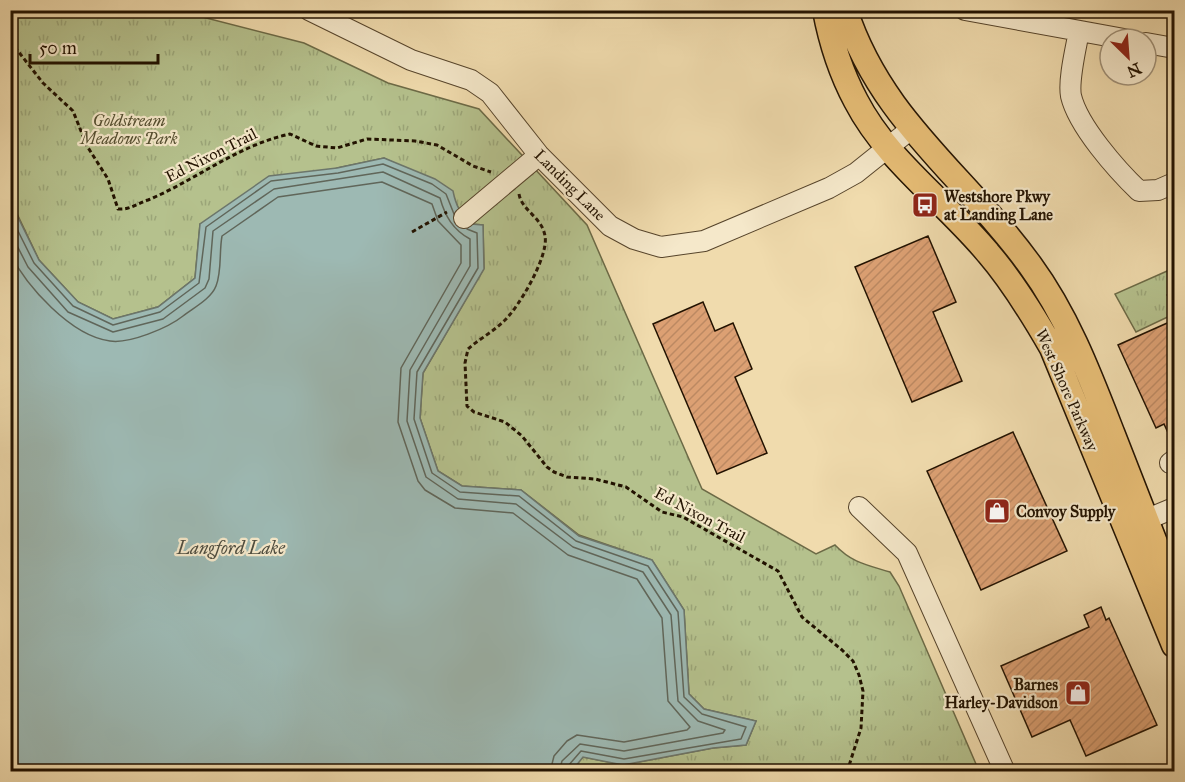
<svg xmlns="http://www.w3.org/2000/svg" width="1185" height="782" font-family="'IM FELL Great Primer',serif">
<style>
.park{fill:url(#park-tufts);stroke:#6c6a46;stroke-width:1.5}
.water{fill:#9db9b3;stroke:#6c766b;stroke-width:1.5}
.lines{fill:none;stroke-linecap:round;stroke-linejoin:round}
.shore{stroke:#60665a;stroke-width:1.5}
.building{fill:url(#building-hatch);stroke:#221200;stroke-width:1.5}
.minor-casing{stroke:#56442b;stroke-width:22}
.major-casing{stroke:#221200;stroke-width:27}
.path{stroke:#221200;stroke-width:3;stroke-dasharray:4.5 3;stroke-linecap:butt}
.minor{stroke:#f5e8ca;stroke-width:20}
.major{stroke:#e8be76;stroke-width:24}
.labels{text-anchor:middle;dominant-baseline:central;stroke-width:4.5;stroke-linejoin:round;paint-order:stroke}
.park-label{font-size:16px;font-style:italic;fill:#554f31;stroke:#f5e8ca}
.street-label{font-size:16px;fill:#221200;stroke:#f5e8ca}
.poi-label{font-size:16px;font-weight:bold;fill:#221200;stroke:#f5e8ca;text-anchor:start}
.water-label{font-size:18px;font-style:italic;fill:#4d4c3f;stroke:#f5e8ca}
</style>
<defs>
<pattern id="park-tufts" width="24" height="20" patternUnits="userSpaceOnUse" patternTransform="scale(1.5)"><rect width="24" height="20" fill="#b5c18d"/><path d="M3 7l-1-3M5 7V3M7 7l1-3M15 17l-1-3M17 17v-4M19 17l1-3" fill="none" stroke="#9ba578"/></pattern>
<pattern id="building-hatch" width="6" height="6" patternUnits="userSpaceOnUse" patternTransform="scale(1.5)"><rect width="6" height="6" fill="#dca073"/><path d="M-1 1l2-2M0 6l6-6M5 7l2-2" fill="none" stroke="#bc8962"/></pattern>
</defs>
<rect width="100%" height="100%" fill="#f0dbad"/>
<filter id="stains"><feTurbulence type="fractalNoise" baseFrequency=".00333" numOctaves="4"/><feColorMatrix values="0 0 0 0 .2 0 0 0 0 .09 0 0 0 0 .02 0 0 0 .5 -.17"/></filter>
<radialGradient id="worn" r=".72"><stop offset=".6" stop-color="#630" stop-opacity="0"/><stop offset="1" stop-color="#630" stop-opacity=".3"/></radialGradient>
<path class="park" d="M11,11H179L304,43L388,83L479,109L587,225L702,489L816,554L835,545C852,563 867,565 890,572L899,586L979,771H571L583,757L623,765L713,748L746,745L756,721L704,709L689,694L684,610L652,560L579,535L521,490L462,486L438,471L420,418L423,373L484,268L483,225L471,224C460,213 456,206 452,191L384,158L337,168L200,224L195,278L158,307L113,319L78,302L39,260L11,201Z
M1174,268V314L1136,332L1115,294Z"/>
<path class="water" d="M384,158L435,179L453,191C456,206 460,213 471,224L483,225L484,269L423,373L420,418L438,471L462,486L521,490L579,536L652,560L684,610L689,694L704,709L756,721L746,745L713,748L623,765L583,757L571,772L11,771L10,201L39,260L78,302L113,319L158,307L195,278L200,224L269,176L337,168Z"/>
<g class="lines">
<path class="shore" d="M10,215L34,263L73,306L113,325L160,312L199,283L206,227L271,181L338,173L383,164L432,184L446,194L454,214
M467,229L477,233L478,268L417,372L414,419L432,473L460,492L519,496L576,541L648,566L678,612L684,697L702,714L746,727L741,739L624,759L581,751L568,766L566,772
M10,232L28,267L68,312L113,332L163,319L205,288L209,279L213,231L274,189L383,172L440,198C445,216 453,230 470,239V266L410,370L407,421L426,477L458,499L516,504L573,547L643,572L671,615L678,701L698,721L725,730L723,733L624,751L580,744L562,761L559,772
M10,253C26,286 71,336 110,341C129,344 168,328 183,316C193,308 211,299 216,286C222,271 219,252 222,236L278,197L382,182L432,204L438,221L461,245V263L401,368L398,422L418,481L425,490L455,508L513,513L568,555L637,579L662,618L668,701L690,727L687,730L624,742L577,735L567,741L554,756L550,772"/>
</g>
<path class="building" d="M928,236L956,302L933,312L962,381L912,402L855,267Z
M703,302L715,331L733,323L752,369L735,377L767,453L717,474L653,324Z
M1174,320V446L1164,424L1156,428L1118,345Z
M1013,432L1067,551L981,590L927,471Z
M1101,607L1106,620L1109,618L1157,725L1086,756L1070,720L1032,737L1001,666L1089,627L1084,615Z"/>
<g class="lines">
<defs>
<path id="minor" d="M309,10L411,60L471,80L490,93L539,155L610,226L634,239L661,247L704,241L829,188L856,173L911,129
M965,10L1124,39
M1079,31C1076,48 1068,80 1071,96C1078,126 1117,170 1139,191L1158,190L1174,183
M1146,43L1174,48
M464,218L539,155
M1170,463L1174,460
M859,507L907,553L1005,772
M1133,525L1174,508"/>
<path id="major" d="M825,10C831,42 841,73 856,101C887,161 946,202 988,253C1013,282 1033,315 1052,348L1174,645
M845,10C881,121 965,175 1030,265C1068,317 1090,376 1113,435C1133,487 1154,539 1174,591"/>
</defs>
<use href="#minor" class="minor-casing"/>
<use href="#major" class="major-casing"/>
<path class="path" d="M883,10L887,14H893
M10,41L43,83L73,111L87,146L108,179L118,209C130,210 136,204 148,200C196,180 238,145 290,134L316,146L337,148L367,139L415,141L437,145L473,166L491,172
M519,194C522,211 542,217 545,236C549,256 519,307 504,321C493,332 479,339 468,349L465,363L467,406L474,412L505,422L522,436L547,467L554,472L567,477L595,479L626,487L662,512L683,517L778,571L802,617L842,650L853,661L859,675L863,691L861,728L847,772
M412,232L447,212
M1167,296L1174,292"/>
<use href="#minor" class="minor"/>
<use href="#major" class="major"/>
</g>
<defs>
<symbol id="bus-square" viewBox="-11 -11 22 22"><rect x="-9" y="-9" width="18" height="18" rx="4" fill="#8f2418" stroke="#f5e8ca"/><path d="M-5-6H5V4H4V6H2V4H-2V6H-4V4H-5ZM-3.5-4V0h7V-4ZM-3.5 1.2v1.5H-2V1.2ZM2 1.2v1.5H3.5V1.2Z" fill="#fff"/></symbol>
<symbol id="shop-square" viewBox="-11 -11 22 22"><rect x="-9" y="-9" width="18" height="18" rx="4" fill="#8f2418" stroke="#f5e8ca"/><path d="M-5-2.5h2.3a2.7 3.5 0 0 1 5.4 0H5L5.5 6h-11ZM-1.5-2.5h3a1.5 2.3 0 0 0-3 0Z" fill="#fff"/></symbol>
</defs>
<g fill-rule="evenodd">
<use href="#bus-square" x="910" y="190" width="30" height="30"/>
<use href="#shop-square" x="982" y="496" width="30" height="30"/>
<use href="#shop-square" x="1063" y="678" width="30" height="30"/>
</g>
<g class="labels">
<g class="park-label">
<text x="129" y="120">Goldstream<tspan x="129" dy="18">Meadows Park</tspan></text>
</g>
<g class="street-label">
<text transform="translate(211 155) rotate(-27)">Ed Nixon Trail</text>
<text transform="translate(570 185) rotate(45)">Landing Lane</text>
<text transform="translate(1067 390) rotate(66)">West Shore Parkway</text>
<text transform="translate(700 515) rotate(28)">Ed Nixon Trail</text>
</g>
<g class="poi-label">
<text x="944" y="196">Westshore Pkwy<tspan x="944" dy="18">at Landing Lane</tspan></text>
<text x="1016" y="511">Convoy Supply</text>
<text x="1058" y="684" text-anchor="end">Barnes<tspan x="1058" dy="18">Harley-Davidson</tspan></text>
</g>
<g class="water-label">
<text x="231" y="548">Langford Lake</text>
</g>
</g>
<rect width="1185" height="782" fill="none" stroke="#f0dbad" stroke-width="36"/>
<rect x="12" y="12" width="1161" height="758" fill="none" stroke="#221200" stroke-width="3"/>
<rect x="18" y="18" width="1149" height="746" fill="none" stroke="#221200" stroke-width="1.5"/>
<g transform="translate(1128 57) rotate(155)"><circle r="28" fill="#f5e8ca" stroke="#a19279" stroke-width="1.5"/>
<path d="M0-4.5L10 22L0 15L-10 22Z" fill="#8f2418"/>
<text y="-9" font-size="16" font-weight="bold" text-anchor="middle" fill="#221200">N</text>
</g>
<path d="M30 54v9h128v-9" fill="none" stroke="#221200" stroke-width="3"/>
<text x="39" y="54" font-size="18" fill="#221200" stroke="#f5e8ca" stroke-width="4.5" paint-order="stroke">50 m</text>
<rect width="100%" height="100%" filter="url(#stains)"/>
<rect width="100%" height="100%" fill="url(#worn)"/>
</svg>
